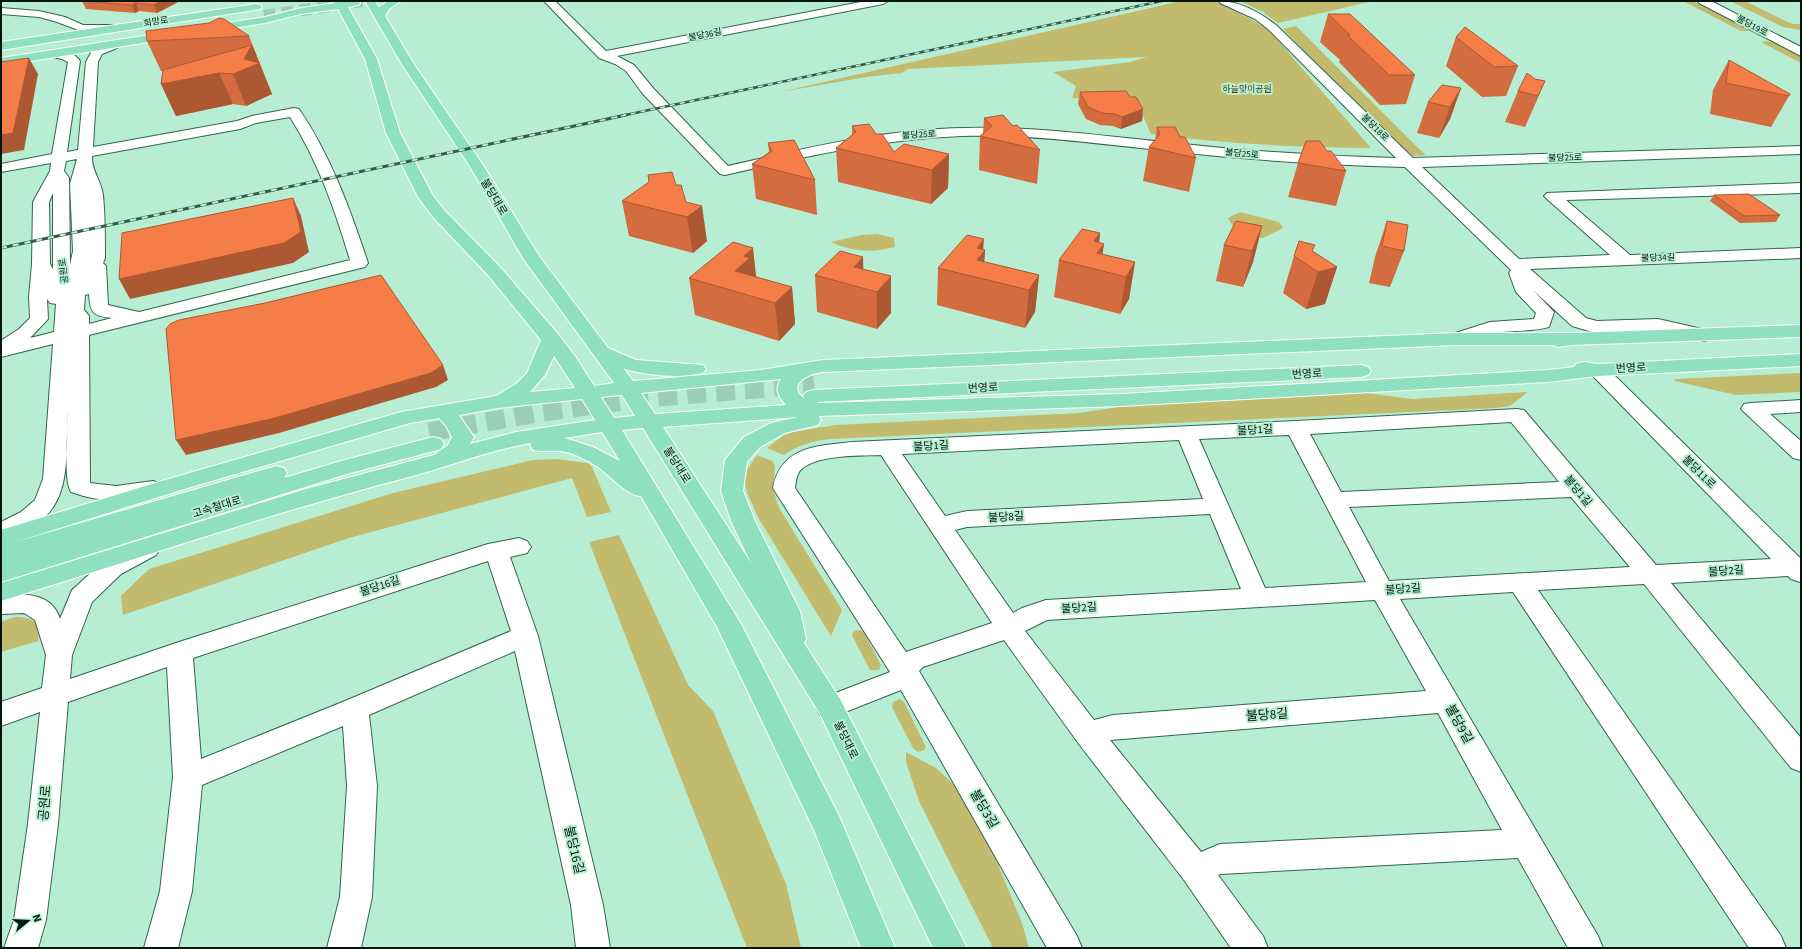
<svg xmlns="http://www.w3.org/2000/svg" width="1802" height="949" font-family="'Source Sans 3','Noto Sans KR',sans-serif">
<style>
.green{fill:#c2ba6c}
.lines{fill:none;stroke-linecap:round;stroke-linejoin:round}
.major-tunnel-far1{stroke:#9cceb5;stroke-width:12;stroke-dasharray:12 6;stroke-linecap:butt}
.major-tunnel{stroke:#9cceb5;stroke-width:19;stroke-dasharray:19 10;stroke-linecap:butt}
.minor-casing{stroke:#32654f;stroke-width:2}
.major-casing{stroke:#fff;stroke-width:2}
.minor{fill:#fff;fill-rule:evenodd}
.major{fill:#8ee0c1;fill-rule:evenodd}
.rail-far1-casing{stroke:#3a5849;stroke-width:2.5}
.rail-casing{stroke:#3a5849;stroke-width:3}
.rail-far1{stroke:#b7eed3;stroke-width:1.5;stroke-dasharray:5;stroke-linecap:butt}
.rail{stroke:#b7eed3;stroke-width:2;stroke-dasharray:6;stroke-linecap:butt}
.wall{fill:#d36c3e}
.shaded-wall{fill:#ac5832}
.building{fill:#f57e48;stroke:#ac5832}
.labels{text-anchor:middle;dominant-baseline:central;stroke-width:4;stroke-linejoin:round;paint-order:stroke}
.far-street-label{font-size:9px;fill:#03160d;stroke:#b7eed3}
.far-park-label{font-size:9px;fill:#4a4406;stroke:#b7eed3}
.street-label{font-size:11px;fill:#03160d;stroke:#b7eed3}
.near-street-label{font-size:13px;fill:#03160d;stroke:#b7eed3}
</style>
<rect width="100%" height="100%" fill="#b7eed3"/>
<path class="green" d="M1181,1H1215L1266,27L1371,148C1297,147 1224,144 1151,134L1136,100L1072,98L1076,86L1053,72L1130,62L1147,57L908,69L902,73L866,77L780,92Z
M1240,1H1373L1278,23L1263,12Z
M1683,1H1693L1749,29L1748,31H1741Z
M1730,1H1745L1792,24H1801V30L1783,27Z
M1296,26L1419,149L1426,155L1410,156L1401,153L1283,29Z
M1767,41L1775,43L1801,56V63L1761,42Z
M1240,212L1279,222L1283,228L1263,238L1238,235L1228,218Z
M877,234L894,238L895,247C872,253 852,252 831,242L862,235Z
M1801,373V392L1736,395L1675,381V379Z
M1528,392L1510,406L1496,408L830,439C813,441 798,445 784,455L767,448L784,435L792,432L836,425L1079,413L1125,406L1365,393L1413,399Z
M757,455L772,461L775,466L773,489L779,508L842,610L831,636L759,519L748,495L744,481L747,470Z
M556,459L588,463L592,467L611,512L587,517L572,478L349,538L123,615L121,596L149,569L393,493L533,460Z
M619,535L688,685L713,711L786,884L801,948H747L589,542Z
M14,617C24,617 32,618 40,626L38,641L1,652V622Z
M859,630L864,632L881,665L879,670H870L852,635L854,631Z
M900,699L904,702L926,747L924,750L918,752L913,748L892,707L893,702Z
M906,752L936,768L964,794L979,818L1022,923L1029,948H993L919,801L906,762Z"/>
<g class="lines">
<path class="major-tunnel-far1" d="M264,16L362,1"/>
<path class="major-tunnel" d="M429,432L543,412L647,398L814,384"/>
<defs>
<path id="minor" d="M544,1H555L606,51L866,1H888L883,4L617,56L634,65L653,88L728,166C806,148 885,129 965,128C1035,126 1104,136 1173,143C1247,151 1322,156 1396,158L1268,29L1255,19L1220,3L1219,1C1240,1 1259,12 1276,25L1413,158L1801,146V154L1422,167L1519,259L1610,255L1547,199L1544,196L1547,193L1801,183V193L1566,200L1630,255L1801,248V258L1530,269L1586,318L1597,321L1658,319L1711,331L1713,335L1711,339L1704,341L1658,331L1596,333L1572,326L1533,290L1554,312L1549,327C1530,332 1511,330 1492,333C1478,336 1464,347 1449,343L1447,339L1449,335L1490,322L1534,319L1536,313L1516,292L1509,273L1511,270L1405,167C1326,165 1247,160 1168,151C1100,144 1031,134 962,136C882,139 803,157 725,175L720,174L643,94L626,71L615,64L599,58Z
M1698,1H1711L1801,47V56L1699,3Z
M1,8L39,11L65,17L83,25H114L120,28L114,31H81L57,22L39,17L1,14Z
M113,41L117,42L119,45L117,48L102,54L98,62L93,147L237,121L252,116L294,108L299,109C331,156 350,209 368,263L365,267L89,335L90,483L116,486L153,481L161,484L164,489L161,494C131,503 101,503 71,492C63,479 68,429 68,411C65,474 74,519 1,540V522L21,512L35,500L43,479L53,344L1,357L2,340L19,329L30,318L29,297L32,264L33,202L50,171L51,163L1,172V164L52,154L68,62L62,59L53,57L51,54L53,51C62,49 75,53 80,61L67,152L78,150L86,62L93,49ZM290,117C318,161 335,210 350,260L139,312L108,305L106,266L103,263L105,258C105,237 105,215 103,195C101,180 91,170 92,156L240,129L256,123ZM77,159L70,184L73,251L70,265L69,178L64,171L66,161ZM53,193V269L50,264L49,202ZM89,294C90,313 93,316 112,318L89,324V316L84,310L85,295ZM47,299L50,303L56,304L54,332L30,338L48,319Z
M1598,364L1605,366L1799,557H1801L1800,582L1791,579L1788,576L1671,583L1801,738V772L1791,768L1644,584L1538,590L1781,936L1786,948H1749L1513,592L1400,599L1598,936L1603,948H1568L1518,858L1221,874L1218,875L1263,936L1268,948H1231L1184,880L1079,744L1004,640L923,667L919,671L1077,936L1082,948H1047L901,690L830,718L820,715L816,707L820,699L890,672L773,488C781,446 817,446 852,442L1296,421L1517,409L1524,410L1656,565L1771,559L1591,374L1588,370L1591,366ZM1511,422L1559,482L1341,492L1310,434ZM1289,435L1366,582L1265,588L1199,439ZM1179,440L1203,499L967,511L945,516L902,454ZM881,455L992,623L906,652L795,488C796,483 796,477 799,472C813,454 859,456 881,455ZM1571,497L1630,567L1389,581L1349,507ZM1210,514L1241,589L1046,600L1022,608L1013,613L955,530L967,527ZM1375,600L1426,691L1113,715L1094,720L1025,631L1047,620ZM1438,713L1502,830L1220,844L1201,852L1110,740Z
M1801,400V412L1770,414L1801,441V460L1793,458L1741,409L1744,404L1751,403Z
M519,538L527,541L531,547L527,553L510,557L538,636L603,905L610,948H576L571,905L515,651L369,715L377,786L372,897L361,948H327L340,897L347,786L343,726L202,785L192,891L178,948H144L160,891L173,777L167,667L68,702L58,824L46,920L38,948H4L14,920L28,824L40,712L1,726V702L42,688L46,655L35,620L24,613L1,614V594C23,594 52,592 60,619L72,590L103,562L140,543L148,540L156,543L160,549L156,555L121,574L92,602L72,655L70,679L179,642L488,544ZM488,561L511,631L345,701L201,759L193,658Z"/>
<path id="major" d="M334,1H359L360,3L359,5L348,7L377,59L400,133L433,196L445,211L500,267L558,334L575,356L594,386L614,383L523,258L469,165L403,66L365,1H375L379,7L388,1H401L389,9L385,16L415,66L483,165L539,256L608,348L636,360L703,365L706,369L703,373C678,379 648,375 624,369L633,381L761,370L823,360L1456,333H1572L1801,325V337L1572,345L1558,347L1551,345H1456L823,372C814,373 801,377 797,387L798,393L805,399L803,396L806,392L813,390L1361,365L1368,367L1371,371L1368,375L1361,377L816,402L820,403L1121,394L1548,370L1574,367L1576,364L1583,362L1598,364L1801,354V366L1598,376L1548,382L1121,406L819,416L821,420L818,425L785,433L760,447L747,462L743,491L755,521L800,611L806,639L804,643L840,699L967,948H933L820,714L643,428L622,430L741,624L839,816L895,948H861L814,830L717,627L641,496C629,497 609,475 598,467C587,460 574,453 561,451C552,450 543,452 533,450L530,445L531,443C489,450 450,466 409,477C271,513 137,559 1,601V583L306,489L434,455L448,445L452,437L446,426L439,418L410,423L181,490L12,543L276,466L284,468L287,473L284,478L341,461L433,437L441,439L444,444L441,449L347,474L1,582V564L159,516L1,564V530L165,480L401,412L496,396L516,384L527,373L541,340L488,275L433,217L418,197L386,133L365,59L338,9L301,14L265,23L1,66V58L265,17L301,8L335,3ZM554,356L575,388L530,392L545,375ZM781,379C774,389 778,396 786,405L655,414L641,393ZM622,395L635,416L614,418L601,397ZM582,399L595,420L516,432L470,444L474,437L459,415L499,408ZM798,417L771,423L744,437L725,460L721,491L731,521L751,563L663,427ZM602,432L620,461L593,447L565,438Z
M256,4L260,5L262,7L260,9L1,50V42Z"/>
</defs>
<use href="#minor" class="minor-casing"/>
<use href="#major" class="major-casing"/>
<use href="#minor" class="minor"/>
<use href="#major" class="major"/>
<defs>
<path id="rail-far1" d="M621,116L1162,1"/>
<path id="rail" d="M1,248L626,115"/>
</defs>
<use href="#rail-far1" class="rail-far1-casing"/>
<use href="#rail" class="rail-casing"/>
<use href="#rail-far1" class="rail-far1"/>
<use href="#rail" class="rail"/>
</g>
<path class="wall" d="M82,1H180L157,13L139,11L135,13L86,9Z
M1328,14L1415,75L1406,104L1380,105L1339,62L1340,60L1320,42Z
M249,36L272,94L246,106L233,104L176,116L161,84L163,71H161L147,41Z
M1456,37L1518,66L1506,96L1482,97L1446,66Z
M1729,60L1789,96L1771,127L1710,114L1713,90Z
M1535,79L1545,81L1525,127L1505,122L1518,91Z
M1461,88L1450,119L1439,138L1417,133L1428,102Z
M1080,92L1130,97L1143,109L1142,121L1121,129L1113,126L1100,125L1086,119L1078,104Z
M984,118L1013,126L1040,150L1037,184L979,170L980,136L983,134Z
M852,126L876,134L894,152L949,154L948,188L931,204L838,182L836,148L852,135Z
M1157,127L1180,137L1196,158L1189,192L1143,181L1149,147L1155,140Z
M768,143L815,180L817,215L756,199L752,164L769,152Z
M1327,151L1346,171L1336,206L1288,197L1298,163Z
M676,185L686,202L707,241L693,253L629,236L622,201Z
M1714,195L1780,215L1776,222L1740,223L1710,201Z
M1387,221L1404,251L1390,287L1369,283L1375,257Z
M1262,226L1253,262L1243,287L1216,281L1224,245Z
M1100,233L1099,242L1104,244L1102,254L1135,262L1129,299L1120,314L1054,297L1059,260Z
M985,250L984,262L1039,275L1035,312L1025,328L937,305L938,268Z
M1313,251L1337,267L1325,304L1306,309L1283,293L1294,256Z
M864,269L891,313L877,329L817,312L815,275Z
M756,277L792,287L795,324L779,341L695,315L689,278Z"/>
<path class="shaded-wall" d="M161,1H180L157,13L154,5Z
M136,3L139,11L135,13L132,5Z
M252,45L272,94L246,106L233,74L244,59Z
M29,58L38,74L24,150L1,154V135Z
M219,73L233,104L176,116L161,84Z
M1545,81L1532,111L1525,127L1538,96Z
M1461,88L1450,119L1439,138L1450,107Z
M1143,109L1142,121L1121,129L1122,117Z
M949,154L948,188L931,204L932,170Z
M293,198L301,216L309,252L293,263L130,299L119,279Z
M702,206L707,241L693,253L687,217Z
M1262,226L1253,262L1243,287L1252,251Z
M1100,233L1098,253L1104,244L1100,270L1094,241Z
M984,239L983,252L985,250L983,279L975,277L977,248Z
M753,248L757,284L735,271L744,256Z
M863,257L864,288L854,267Z
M1135,262L1129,299L1120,314L1126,277Z
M1337,267L1325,304L1306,309L1318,272Z
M1039,275L1035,312L1025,328L1029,290Z
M891,276V313L877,329V292Z
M792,287L795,324L779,341L775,303Z
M443,365L448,380L436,387L279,433L186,455L176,440Z"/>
<path class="building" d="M82,1H161L154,5L136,3L132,5Z
M1328,14H1350L1415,75H1389L1347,35H1350Z
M219,18L224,19L249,36L147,41L146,31L209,23Z
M1465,27L1518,66L1494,67L1456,37Z
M252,45L244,59L260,63L233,74L219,73L161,84L163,70Z
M29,58L13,133L1,135V62Z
M1729,60L1790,94L1789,96L1726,83Z
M1527,73L1535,79L1545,81L1538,96L1518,91Z
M1442,85L1461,88L1450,107L1428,102Z
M1126,91L1130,97H1136L1143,109L1122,117L1115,114L1102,113L1088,107L1080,92Z
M1003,115L1013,126L1017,125L1040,150L980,136L992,126L984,118Z
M869,124L876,134H882L894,152L904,144L949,154L932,170L836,148L856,132L852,126Z
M1157,127H1175L1180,137H1185L1196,158L1149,147L1160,134Z
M794,140L815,180L752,164L772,151L768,143Z
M1306,141H1320L1327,151H1331L1346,171L1298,163Z
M672,172L676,185H681L686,202L702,206L687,217L622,201L649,182L648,175Z
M1749,194L1780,215L1744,216L1714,195Z
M293,198L301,232L284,243L119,279L122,233Z
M1236,221L1262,226L1252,251L1224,245Z
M1387,221L1408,225L1404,251L1382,246Z
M1082,229L1100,233L1094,241L1104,244L1097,253L1135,262L1126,277L1059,260Z
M967,235L984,239L977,248L985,250L977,260L1039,275L1029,290L938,268Z
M1299,241L1315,245L1312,251L1337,267L1318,272L1294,256Z
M733,242L753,248L744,256L750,258L735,271L792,287L775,303L689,278Z
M840,251L863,257L854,267L891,276L877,292L815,275Z
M381,275L443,365L431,373L271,419L176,440L166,329L170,324L179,320L265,303Z"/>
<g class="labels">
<g class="far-street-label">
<text transform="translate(156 22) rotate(-9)">희망로</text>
<text transform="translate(1752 26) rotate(28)">불당19로</text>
<text transform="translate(705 35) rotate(-11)">불당36길</text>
<text transform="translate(1375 128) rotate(45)">불당18로</text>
<text transform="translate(919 135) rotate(-4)">불당25로</text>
<text transform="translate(1242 154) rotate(5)">불당25로</text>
<text transform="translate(1565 158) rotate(-2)">불당25로</text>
<text transform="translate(1658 258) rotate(-2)">불당34길</text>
<text transform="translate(64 271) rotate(-97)">공원로</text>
</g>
<g class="far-park-label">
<text x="1247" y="89">하늘맞이공원</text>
</g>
<g class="street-label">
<text transform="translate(494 197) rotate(59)">불당대로</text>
<text transform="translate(1631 368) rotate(-3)">번영로</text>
<text transform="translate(1307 374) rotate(-3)">번영로</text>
<text transform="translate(983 388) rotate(-3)">번영로</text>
<text transform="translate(1255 430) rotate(-3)">불당1길</text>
<text transform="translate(931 446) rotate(-3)">불당1길</text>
<text transform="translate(677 465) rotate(58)">불당대로</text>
<text transform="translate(1699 472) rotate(45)">불당11로</text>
<text transform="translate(1578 491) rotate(50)">불당1길</text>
<text transform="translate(217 507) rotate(-17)">고속철대로</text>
<text transform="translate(1006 517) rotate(-3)">불당8길</text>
<text transform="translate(1726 571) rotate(-4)">불당2길</text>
<text transform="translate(380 586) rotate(-18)">불당16길</text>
<text transform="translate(1403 589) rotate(-4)">불당2길</text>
<text transform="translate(1079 608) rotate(-3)">불당2길</text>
<text transform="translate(846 740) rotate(64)">불당대로</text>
</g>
<g class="near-street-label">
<text transform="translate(1267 715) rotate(-4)">불당8길</text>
<text transform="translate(1459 724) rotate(61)">불당9길</text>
<text transform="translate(45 803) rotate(-85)">공원로</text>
<text transform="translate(984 809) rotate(60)">불당3길</text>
<text transform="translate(574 850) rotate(77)">불당16길</text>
</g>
</g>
<rect width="1802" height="949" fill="none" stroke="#03160d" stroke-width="4"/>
<g transform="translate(28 921) rotate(72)" stroke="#b7eed3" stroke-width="3" paint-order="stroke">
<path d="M0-3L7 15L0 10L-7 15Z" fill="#03160d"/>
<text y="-6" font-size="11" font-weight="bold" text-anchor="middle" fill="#03160d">N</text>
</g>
</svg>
